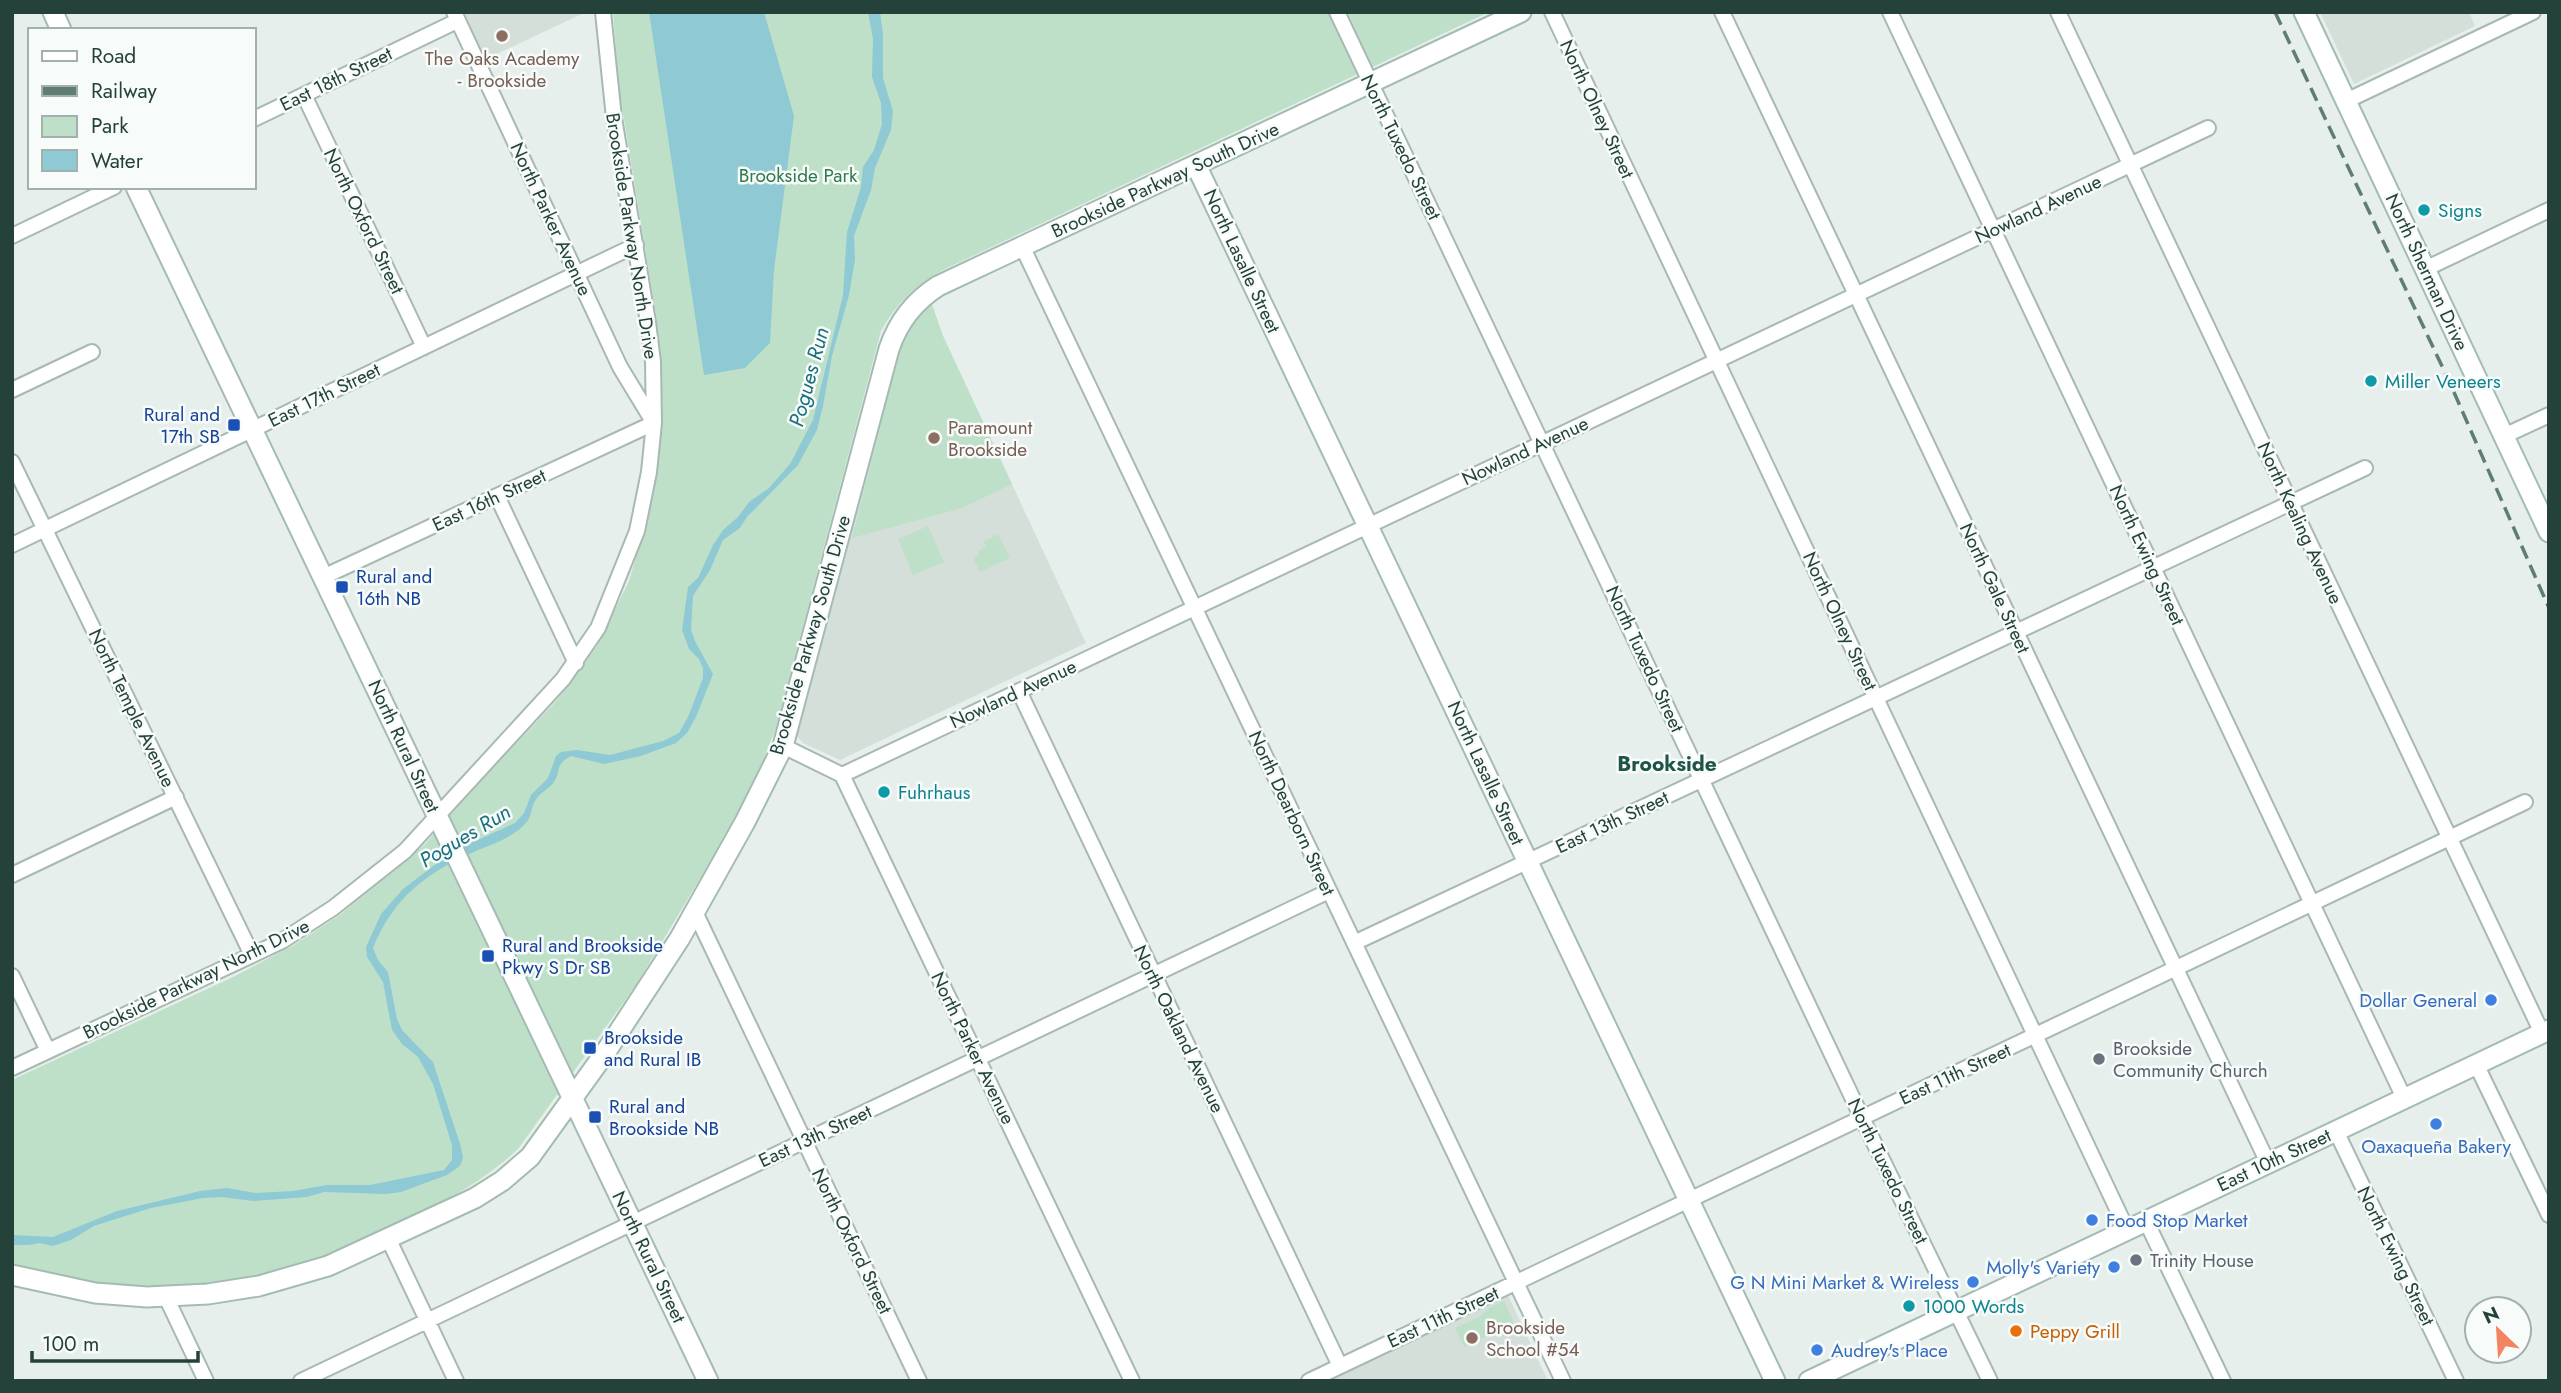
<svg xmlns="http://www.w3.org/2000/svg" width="2561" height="1393" font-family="Jost,sans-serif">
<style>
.built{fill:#d4dfda}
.green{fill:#bfe0c8}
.water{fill:#8ec9d4}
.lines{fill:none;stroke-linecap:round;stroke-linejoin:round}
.street-casing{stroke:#a8b8b2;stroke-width:18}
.secondary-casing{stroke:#a4bbb3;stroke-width:23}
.street{stroke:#fff;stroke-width:14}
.secondary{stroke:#fff;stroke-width:19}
.rail{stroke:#5f7d75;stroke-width:3.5;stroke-dasharray:14 7;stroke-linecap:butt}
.education-dot{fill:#8d6e63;stroke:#f7fbf9;stroke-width:2.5}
.culture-dot{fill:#0f9aa8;stroke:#f7fbf9;stroke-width:2.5}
.transit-dot{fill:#1a4fb4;stroke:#f7fbf9;stroke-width:2.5}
.shop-dot{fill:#3f7fe0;stroke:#f7fbf9;stroke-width:2.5}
.worship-dot{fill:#6b7280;stroke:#f7fbf9;stroke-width:2.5}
.food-dot{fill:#e8710a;stroke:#f7fbf9;stroke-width:2.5}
.labels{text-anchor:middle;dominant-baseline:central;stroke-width:5;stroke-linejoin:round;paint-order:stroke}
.education-label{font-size:19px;fill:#785e54;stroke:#f7fbf9;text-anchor:start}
.street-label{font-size:19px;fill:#24423a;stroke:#f7fbf9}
.park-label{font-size:19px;fill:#2d7a4b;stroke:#f7fbf9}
.culture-label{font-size:19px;fill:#0d838f;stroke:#f7fbf9;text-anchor:start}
.transit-label{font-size:19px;fill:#164399;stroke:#f7fbf9;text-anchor:start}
.shop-label{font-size:19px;fill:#366cbe;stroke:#f7fbf9;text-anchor:end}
.worship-label{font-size:19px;fill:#5b616d;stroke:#f7fbf9;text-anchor:start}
.food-label{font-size:19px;fill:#c56008;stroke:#f7fbf9;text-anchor:start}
.water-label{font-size:21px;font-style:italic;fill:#1c6f80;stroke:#f7fbf9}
.neighbourhood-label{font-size:21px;font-weight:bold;fill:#1f5548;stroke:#f7fbf9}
</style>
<rect width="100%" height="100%" fill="#e6efeb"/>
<path class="built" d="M459,12H586L482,61Z
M2320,12H2469L2475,26L2354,84Z
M931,302L943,336L1086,643L840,760L803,743L797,736L903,338Z
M1508,1295L1548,1381H1326Z"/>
<path class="green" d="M613,12H1489L943,270C915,285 897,303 881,331L776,728L748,799L636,985L518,1149C481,1184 437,1206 391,1227C363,1239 336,1252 307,1262C214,1295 108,1291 12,1267V1080L235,976L294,945L341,914L425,844L464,799L556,701L597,646L629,581L650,508L660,451L662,374L656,315L619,89Z
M931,302L943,336L1012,484L962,508L852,538L903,338L914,318Z
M928,526L944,562L913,575L898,539Z
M998,534L1010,558L980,572L973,558L979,555L978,551L986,547L983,542Z
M1504,1301L1514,1323L1464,1347L1455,1328L1481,1316L1487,1309Z"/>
<path class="water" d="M649,12H764L794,116L774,270L770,343L745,368L704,375Z
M868,12H880L883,34V78L893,111L891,130L875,168L871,190L854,236L855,260L849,295L832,356L823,406L817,430L798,465L747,517L740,528L723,540L710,570L693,596L691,630L695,641L713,674L696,717L687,733L676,743L641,756L604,764L571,756C554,765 562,770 554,782C549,789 539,793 535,801C530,810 532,818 524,825C511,838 493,844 476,851C427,872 393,898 373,948L378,960L388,972L397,1019L402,1030L433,1062L461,1147L463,1158L460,1166L447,1175L401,1192L386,1194L324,1192L307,1197L253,1201L222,1197L203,1198L151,1208L122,1217L94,1226L71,1240L53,1246L40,1243L29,1245H12V1235L53,1237L117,1211L200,1191L227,1188L256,1193L293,1191L327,1185H370L444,1170L452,1160V1145L433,1084L418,1057L402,1044L392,1030L383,982L367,957L366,947L381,914L403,889L436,864L471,843L515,823L524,813L531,795L548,778L556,756L561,752L577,750L610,755L663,741L679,733L688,717L703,678V668L699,659L689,649L682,630L688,587L698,578L713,545L723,530L738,517L749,502L769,488L790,464L813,420L843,295L847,232L861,187L863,167L874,150L882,124L881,103L872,77L873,39Z"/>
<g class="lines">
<defs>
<path id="street" d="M1337,12L1862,1118L1990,1381
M1552,12L2127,1230
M1722,12L2268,1163
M1890,12L2404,1098
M2058,12L2542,1033
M304,95L424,347
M2346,101L2533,12
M254,119L457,21
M12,236L114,187
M1022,246L1563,1381
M2425,269L2549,210
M12,390L92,352
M2504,436L2549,415
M12,462L252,955
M497,496L576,663
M12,545L636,245
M323,577L654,423L620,367L454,12
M1019,691L1340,1366
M783,746L842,775L1132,1381
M842,775L2208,128
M12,875L176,797
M695,912L919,1381
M1354,943L2365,468
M12,976L48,1051
M2476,1064L2549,1215
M12,1068L282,941L333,908L405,851L563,679L598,628L637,531L649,472L654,423L653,362L648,322L614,118L603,12
M2336,1131L2456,1381
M2146,1221L2223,1381
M388,1238L456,1381
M166,1297L206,1381
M301,1381L1329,891
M1309,1381L2525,802"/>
<path id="secondary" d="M53,12L61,30
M2304,12L2549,532
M1196,165L1775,1381
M136,187L708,1381
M12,1275L95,1293L147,1297L208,1294L259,1286L328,1266L475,1198L502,1181L530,1157L605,1053L680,938L745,822L783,746L889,349C898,322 913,302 938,286L1521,12
M1809,1381L2549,1030"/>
</defs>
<use href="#street" class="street-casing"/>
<use href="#secondary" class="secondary-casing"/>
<use href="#street" class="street"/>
<use href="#secondary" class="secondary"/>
<path class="rail" d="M2275,12L2449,381L2549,608"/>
</g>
<g class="education-dot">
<circle cx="502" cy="36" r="7"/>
<circle cx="934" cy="438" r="7"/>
<circle cx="1472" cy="1338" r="7"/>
</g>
<g class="culture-dot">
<circle cx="2424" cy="210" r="7"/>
<circle cx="2371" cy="381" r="7"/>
<circle cx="884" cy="792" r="7"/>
<circle cx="1909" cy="1306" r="7"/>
</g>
<g class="transit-dot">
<rect x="227" y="418" width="14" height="14" rx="3.5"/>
<rect x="335" y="580" width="14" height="14" rx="3.5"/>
<rect x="481" y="949" width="14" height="14" rx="3.5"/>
<rect x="583" y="1041" width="14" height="14" rx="3.5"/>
<rect x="588" y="1110" width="14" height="14" rx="3.5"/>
</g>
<g class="shop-dot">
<circle cx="2491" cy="1000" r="7"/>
<circle cx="2436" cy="1124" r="7"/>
<circle cx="2092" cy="1220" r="7"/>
<circle cx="2114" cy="1267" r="7"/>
<circle cx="1973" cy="1282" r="7"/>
<circle cx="1817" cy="1350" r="7"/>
</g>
<g class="worship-dot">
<circle cx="2099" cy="1059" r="7"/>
<circle cx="2136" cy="1260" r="7"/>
</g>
<circle class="food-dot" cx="2016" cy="1331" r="7"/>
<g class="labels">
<g class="education-label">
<text x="502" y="58" text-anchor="middle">The Oaks Academy<tspan x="502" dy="22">- Brookside</tspan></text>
<text x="948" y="427">Paramount<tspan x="948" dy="22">Brookside</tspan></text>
<text x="1486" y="1327">Brookside<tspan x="1486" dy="22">School #54</tspan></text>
</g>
<g class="street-label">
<text transform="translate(336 79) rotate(-26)">East 18th Street</text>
<text transform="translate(1597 109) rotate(65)">North Olney Street</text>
<text transform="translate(1401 147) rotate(64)">North Tuxedo Street</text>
<text transform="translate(1165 180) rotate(-25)">Brookside Parkway South Drive</text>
<text transform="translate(2038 209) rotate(-25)">Nowland Avenue</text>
<text transform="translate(551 219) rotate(65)">North Parker Avenue</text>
<text transform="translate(364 221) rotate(64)">North Oxford Street</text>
<text transform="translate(632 236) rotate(81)">Brookside Parkway North Drive</text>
<text transform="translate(1242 261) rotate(65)">North Lasalle Street</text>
<text transform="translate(2427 272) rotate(65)">North Sherman Drive</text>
<text transform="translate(324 395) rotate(-26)">East 17th Street</text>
<text transform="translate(1525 451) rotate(-25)">Nowland Avenue</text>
<text transform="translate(489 500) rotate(-25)">East 16th Street</text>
<text transform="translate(2300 523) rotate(65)">North Kealing Avenue</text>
<text transform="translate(2147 555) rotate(65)">North Ewing Street</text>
<text transform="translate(1995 588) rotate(65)">North Gale Street</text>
<text transform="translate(1840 621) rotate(65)">North Olney Street</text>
<text transform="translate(810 635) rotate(-74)">Brookside Parkway South Drive</text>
<text transform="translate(1645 659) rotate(65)">North Tuxedo Street</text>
<text transform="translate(1013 694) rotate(-25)">Nowland Avenue</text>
<text transform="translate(132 708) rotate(64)">North Temple Avenue</text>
<text transform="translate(404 746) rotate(65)">North Rural Street</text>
<text transform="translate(1486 773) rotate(65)">North Lasalle Street</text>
<text transform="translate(1292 813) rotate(65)">North Dearborn Street</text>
<text transform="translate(1612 822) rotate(-25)">East 13th Street</text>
<text transform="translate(196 979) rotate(-26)">Brookside Parkway North Drive</text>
<text transform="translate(1179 1029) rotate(64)">North Oakland Avenue</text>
<text transform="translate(973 1048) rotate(64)">North Parker Avenue</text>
<text transform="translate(1955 1074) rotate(-25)">East 11th Street</text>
<text transform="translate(815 1136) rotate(-25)">East 13th Street</text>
<text transform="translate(2274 1160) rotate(-25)">East 10th Street</text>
<text transform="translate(1888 1171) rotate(64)">North Tuxedo Street</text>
<text transform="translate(852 1241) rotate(64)">North Oxford Street</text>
<text transform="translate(2396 1256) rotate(64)">North Ewing Street</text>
<text transform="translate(649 1257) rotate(64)">North Rural Street</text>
<text transform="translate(1443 1317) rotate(-25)">East 11th Street</text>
</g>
<g class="park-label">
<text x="798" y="175">Brookside Park</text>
</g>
<g class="culture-label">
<text x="2438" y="210">Signs</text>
<text x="2385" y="381">Miller Veneers</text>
<text x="898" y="792">Fuhrhaus</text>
<text x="1923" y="1306">1000 Words</text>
</g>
<g class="transit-label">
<text x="220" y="414" text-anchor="end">Rural and<tspan x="220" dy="22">17th SB</tspan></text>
<text x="356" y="576">Rural and<tspan x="356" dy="22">16th NB</tspan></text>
<text x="502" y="945">Rural and Brookside<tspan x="502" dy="22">Pkwy S Dr SB</tspan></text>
<text x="604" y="1037">Brookside<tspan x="604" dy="22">and Rural IB</tspan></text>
<text x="609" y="1106">Rural and<tspan x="609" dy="22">Brookside NB</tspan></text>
</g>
<g class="shop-label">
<text x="2477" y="1000">Dollar General</text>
<text x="2436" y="1146" text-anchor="middle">Oaxaqueña Bakery</text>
<text x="2106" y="1220" text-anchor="start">Food Stop Market</text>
<text x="2100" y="1267">Molly's Variety</text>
<text x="1959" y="1282">G N Mini Market &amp; Wireless</text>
<text x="1831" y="1350" text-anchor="start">Audrey's Place</text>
</g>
<g class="worship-label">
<text x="2113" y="1048">Brookside<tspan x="2113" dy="22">Community Church</tspan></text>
<text x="2150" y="1260">Trinity House</text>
</g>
<g class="food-label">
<text x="2030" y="1331">Peppy Grill</text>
</g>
<g class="water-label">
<text transform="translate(809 377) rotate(-75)">Pogues Run</text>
<text transform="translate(465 836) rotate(-31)">Pogues Run</text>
</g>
<g class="neighbourhood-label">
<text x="1667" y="764">Brookside</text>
</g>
</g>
<rect width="2561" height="1393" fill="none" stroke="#24423a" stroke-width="28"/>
<rect x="28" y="28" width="228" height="161" fill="#f7fbf9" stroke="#a3b1ad" stroke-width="2"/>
<rect x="42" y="51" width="35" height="10" fill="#ffffff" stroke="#a3b1ad" stroke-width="2"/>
<text x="91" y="63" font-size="21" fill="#24423a">Road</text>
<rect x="42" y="86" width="35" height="10" fill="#5f7d75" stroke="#a3b1ad" stroke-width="2"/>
<text x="91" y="98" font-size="21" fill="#24423a">Railway</text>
<rect x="42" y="116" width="35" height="21" fill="#bfe0c8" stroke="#a3b1ad" stroke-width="2"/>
<text x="91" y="133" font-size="21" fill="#24423a">Park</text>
<rect x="42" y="150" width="35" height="21" fill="#8ec9d4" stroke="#a3b1ad" stroke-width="2"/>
<text x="91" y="168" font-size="21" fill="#24423a">Water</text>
<g transform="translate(2498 1330) rotate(335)"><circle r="33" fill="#f7fbf9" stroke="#a3b1ad" stroke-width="2"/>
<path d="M0-5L12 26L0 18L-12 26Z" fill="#f4845f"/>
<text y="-10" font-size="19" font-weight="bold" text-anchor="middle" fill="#24423a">N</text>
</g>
<path d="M32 1351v10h166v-10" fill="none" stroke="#24423a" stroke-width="3.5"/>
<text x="42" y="1351" font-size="21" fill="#24423a" stroke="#f7fbf9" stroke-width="5" paint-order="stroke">100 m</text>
</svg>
